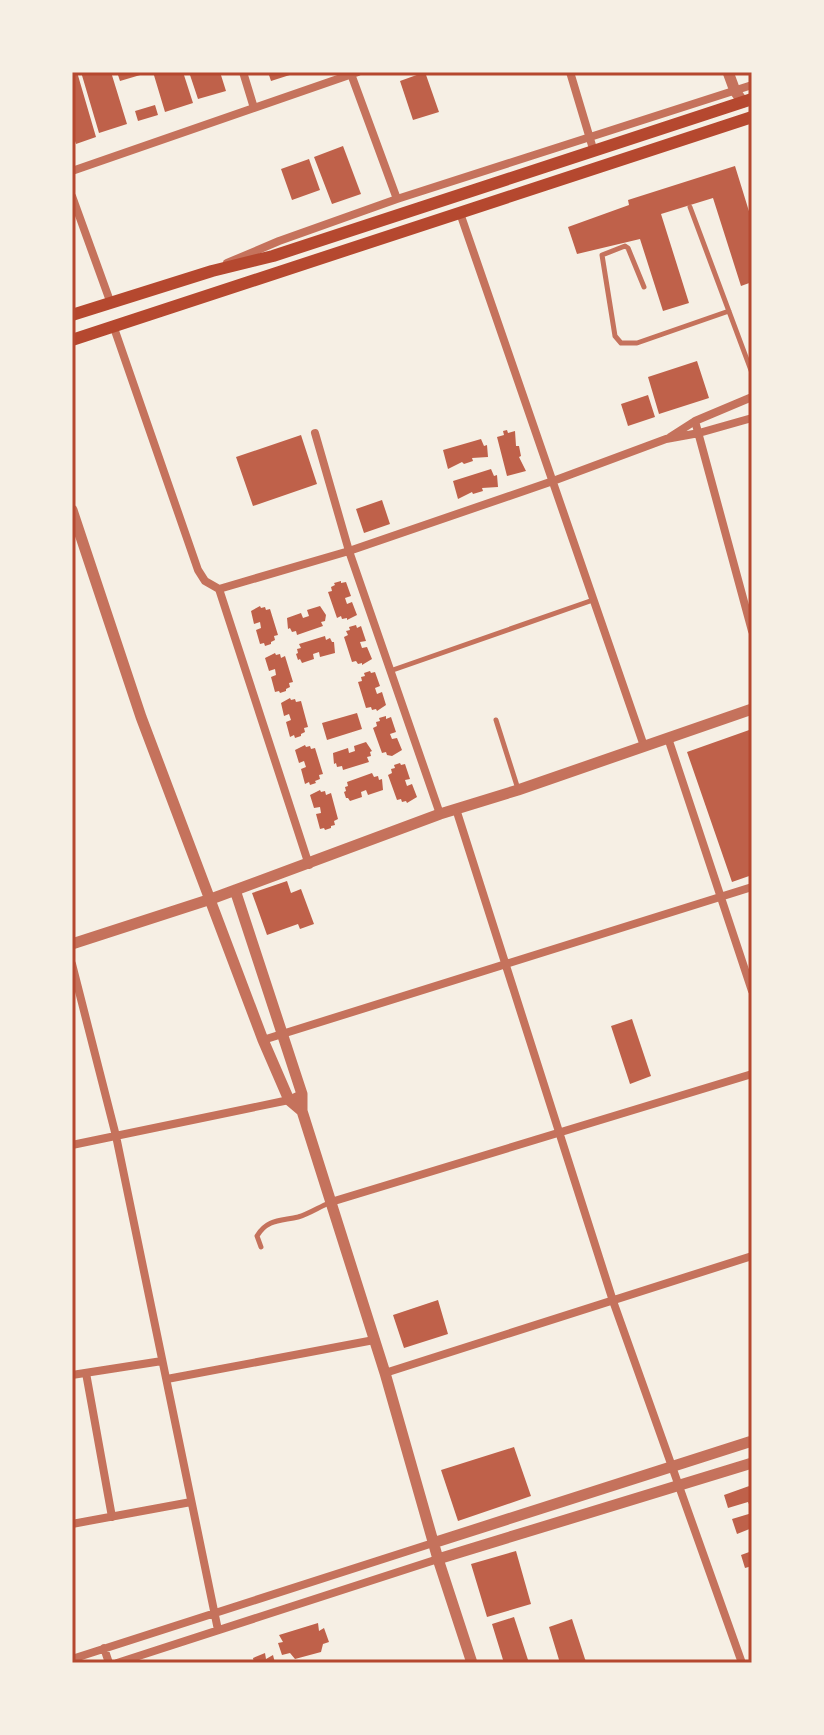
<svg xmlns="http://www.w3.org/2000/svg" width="824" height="1735" font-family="Helvetica,sans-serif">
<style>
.building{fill:#bf614a}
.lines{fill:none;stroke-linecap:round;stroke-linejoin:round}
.service{stroke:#c5725c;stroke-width:5}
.minor{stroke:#c5725c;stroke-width:8}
.tertiary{stroke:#c5725c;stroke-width:11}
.secondary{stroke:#b5482f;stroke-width:12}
.neatline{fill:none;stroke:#b5482f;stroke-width:3}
</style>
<rect width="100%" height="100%" fill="#f6efe4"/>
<path class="building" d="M72,72H77L96,137L76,144L72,132Z
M81,72H111L127,124L99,133Z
M117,72H147V73L120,81Z
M153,72H183L193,103L165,112Z
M189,72H220L226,91L198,99Z
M268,72H296V73L271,81Z
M425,72L439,112L413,120L400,81Z
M155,105L158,115L138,121L135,111Z
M343,146L361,194L332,204L314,157Z
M309,159L320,190L292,200L281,169Z
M735,166L752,221V282L741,286L713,198L661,214L689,303L663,311L640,239L577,254L568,227L629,205L628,200Z
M697,361L709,398L659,414L648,377Z
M648,395L655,417L628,426L621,404Z
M507,430L508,433L515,431L516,446H519L521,456L519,457L526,471L507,476L497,437L504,435L503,431Z
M301,435L317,484L253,506L236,457Z
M481,439L484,446L487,445L488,457L472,458L473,461L464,464L462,462L448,469L443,450Z
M491,469L494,476L497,475L498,487L482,488L483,491L473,494L472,492L458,499L453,481Z
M382,500L390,524L364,533L356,509Z
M341,581V583L346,582L351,596L345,598L347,604L352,602L357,615L347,620V618L342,619L341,616L337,618L328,592L332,591L331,587L335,585L334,583Z
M260,606L261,608L265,607L266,610L270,609L278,635L274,636L275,640L271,642V644L265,646L264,643L260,644L256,630L261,628L260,622L254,624L251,611Z
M320,606L326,615L325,621L321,622L323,626L297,635L296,631L292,632L290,628L288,629L287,618L301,613L303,618L309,616L307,610Z
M356,625L357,628L361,626L366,641L360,642L362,648L367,647L372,659L362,665V663L358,664L356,661L352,662L344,637L348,635L346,631L350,630L349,627Z
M325,636L326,640L330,638L332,642H334L335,653L320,657L319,652L313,654L314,659L302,663L300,659L298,660L296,654L298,653L297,649L301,648L299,644Z
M275,653L276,655L280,654L281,658L285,656L293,682L289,683L290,687L286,689V691L280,693L279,691L275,692L271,677L276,675L275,669L269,671L265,658Z
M370,671L371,673L375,672L380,686L375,688L377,694L382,692L386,705L377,711L376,709L372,710L371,707L366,708L358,682L362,681L361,677L365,676L364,673Z
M290,698L291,700L295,699L296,702L301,701L308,727L304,728L305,732L301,734V736L295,738L294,735L290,737L286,722L291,720L289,714L284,716L281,703Z
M357,713L362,729L327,740L322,723Z
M386,716V719L391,717L396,732L390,734L392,739L397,738L402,750L392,756L387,755L386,752L382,753L373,728L377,726L376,722L380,721L379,718Z
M752,729V875L732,882L687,752Z
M366,742L372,751L370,752L371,756L367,757L369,762L343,770L342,766L337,767L336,763L334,764L333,753L348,748L349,753L355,751L354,746Z
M305,745L306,747L310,746L311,749L315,748L323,774L319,775L320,779L315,781L316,783L310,785L309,782L305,784L301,769L306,767L304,761L299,763L295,750Z
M400,763L401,765L405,764L410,779L405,780L407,786L412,784L417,797L407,803L406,801L402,802L401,799L397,800L388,775L392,773L391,769L395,768L394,765Z
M372,773L374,777L378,776L379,780L382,779L383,790L368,795L366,790L361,792L362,797L350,801L348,798H346L344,792L346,791L345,787L348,786L347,782Z
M320,790L321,792L325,791L326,795L331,793L338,819L334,821L335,825L331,826V828L325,830L324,828L320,829L316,814L321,813L320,807L314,808L310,795Z
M287,881L291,893L301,889L314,924L300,929L298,924L267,935L252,893Z
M632,1019L651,1076L630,1084L611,1026Z
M438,1300L448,1334L404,1348L393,1315Z
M514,1447L531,1496L458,1521L441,1470Z
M752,1485V1511L748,1502L728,1508L724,1495Z
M752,1513V1528L737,1534L732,1519Z
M516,1551L531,1604L487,1617L471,1564Z
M752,1551V1566L745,1568L741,1555Z
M514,1617L529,1663H504L492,1624Z
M572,1619L585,1659L587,1663H560L549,1627Z
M318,1623L319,1631L324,1628L329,1642L323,1644L321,1652L295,1659L290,1653L282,1655L278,1643L283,1642L279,1635Z
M265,1653L266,1659L273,1655L275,1663H254L253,1658Z"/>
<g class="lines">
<path class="service" d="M690,207L752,373
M644,287L628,248L625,246L602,255L615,336L621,343H637L729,311
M390,671L593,600
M496,720L518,789
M261,1247L257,1236C267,1219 281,1221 298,1217C309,1214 319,1207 329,1203"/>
<path class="minor" d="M243,72L254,108
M570,72L594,152
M351,74L397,199
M72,171L358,72
M72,196L110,301
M460,213L644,746
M227,263L279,241L397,199L752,85
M113,325L198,570L205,581L219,589L309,865
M695,421L752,631
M315,433L349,551L440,814
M670,437L695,421L752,397
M219,589L349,551L553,481L666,439L699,433L752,418
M668,738L752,991
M456,809L613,1301L742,1663
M72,964L116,1136L218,1630
M263,1040L752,887
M72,1145L289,1100L302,1094
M331,1202L752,1074
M86,1373L112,1517
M385,1373L752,1256
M72,1375L162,1361
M167,1379L374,1340
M72,1524L191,1502
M104,1648L109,1663
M72,1659L433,1543
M117,1663L438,1559"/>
<path class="tertiary" d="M728,72L735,91L743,102
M72,510L141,717L263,1040L289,1100L302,1111
M235,890L302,1094V1111L385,1373L438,1559L472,1663
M72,944L211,899L440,814L518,790L752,709
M433,1543L752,1441
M438,1559L752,1463"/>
<path class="secondary" d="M72,315L212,271L273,256L752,99
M72,340L752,117"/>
</g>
<rect width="824" height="1735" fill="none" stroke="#f6efe4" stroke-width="148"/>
<rect x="74" y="74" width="676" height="1587" class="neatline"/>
</svg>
